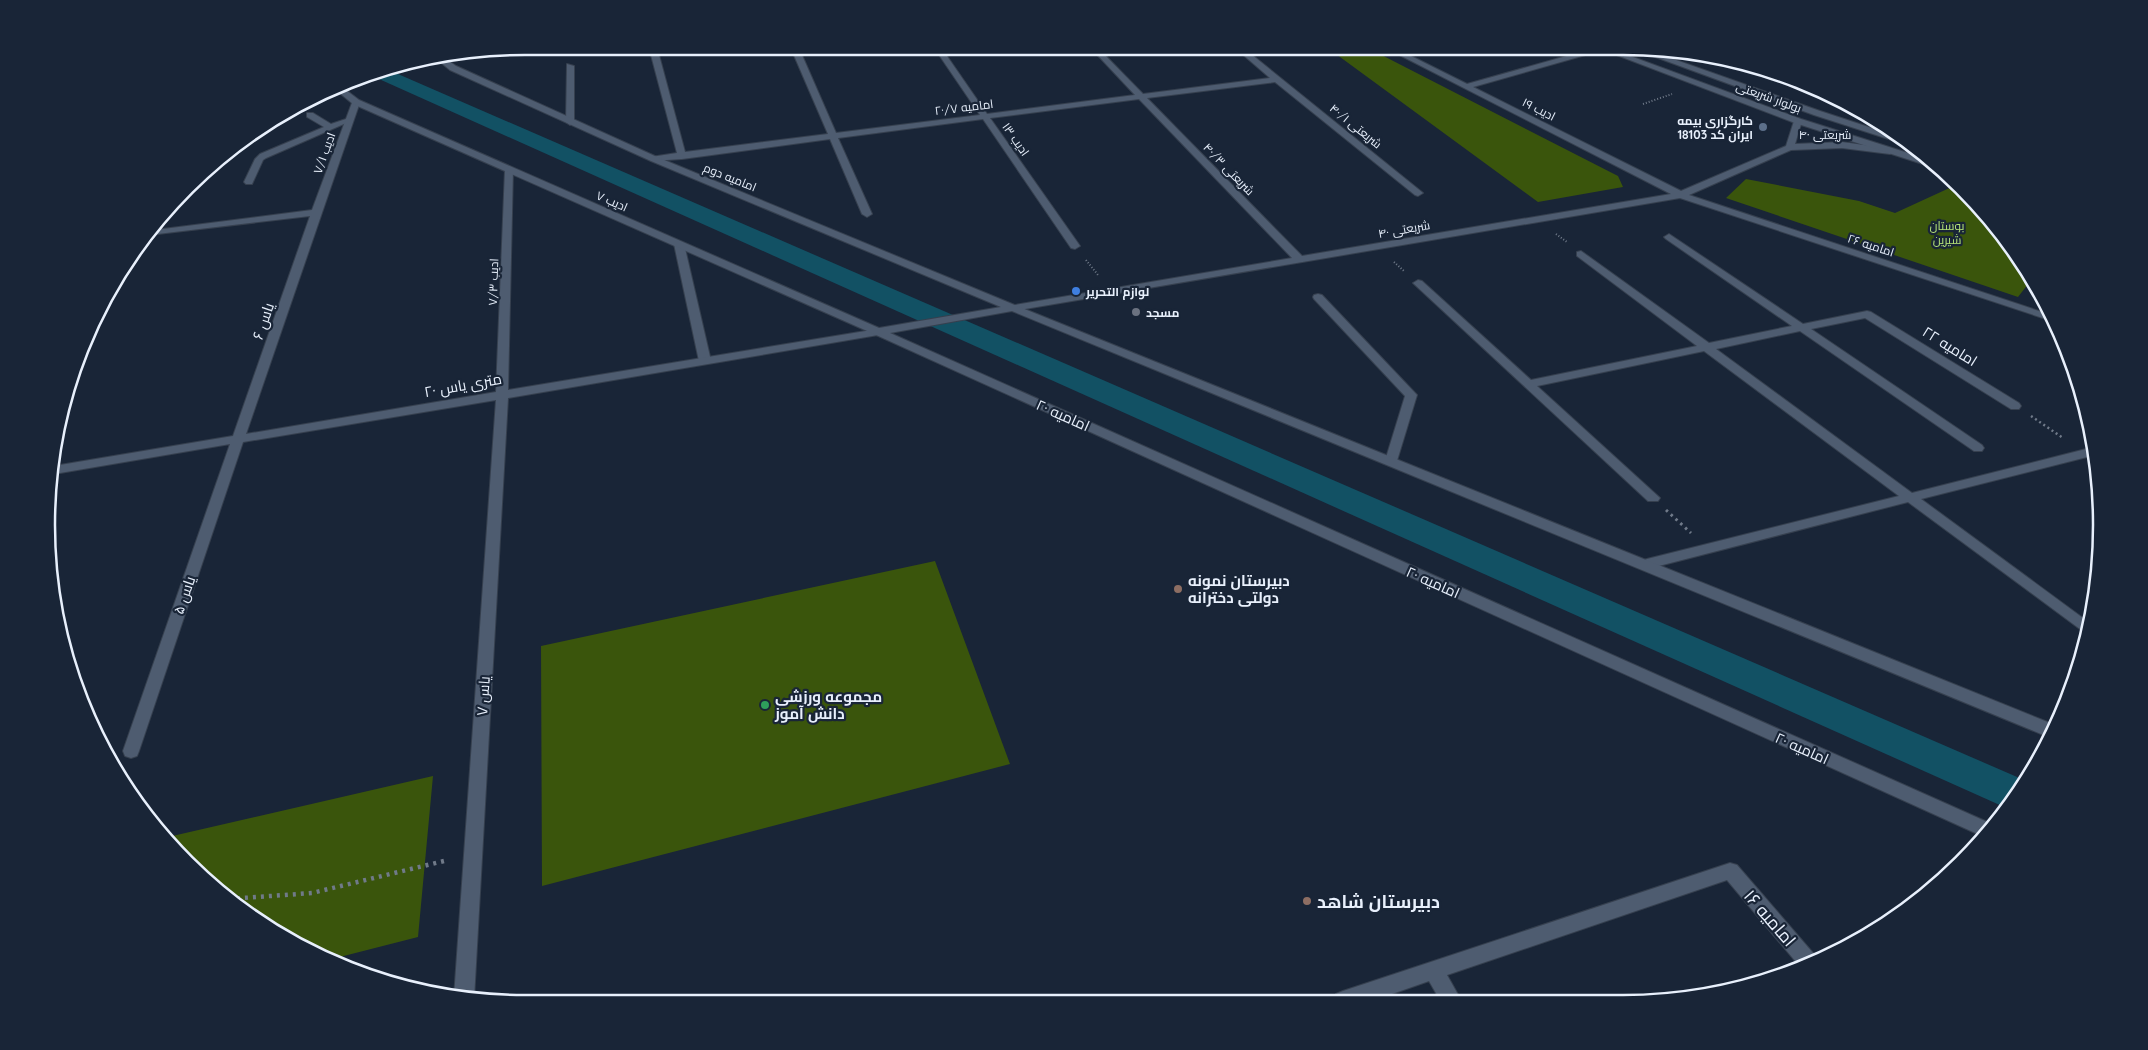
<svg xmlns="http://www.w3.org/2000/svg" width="2148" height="1050" font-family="Quicksand,Cairo,sans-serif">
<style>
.green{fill:#3a550c}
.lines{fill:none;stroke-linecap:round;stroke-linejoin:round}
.canal{fill:#125164;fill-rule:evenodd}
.service-casing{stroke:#36404f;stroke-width:2}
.minor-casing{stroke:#36404f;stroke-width:2}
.tertiary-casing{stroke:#36404f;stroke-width:2}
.secondary-casing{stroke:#36404f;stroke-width:2}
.path-far3{stroke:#707a89;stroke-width:2;stroke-dasharray:1 2;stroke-linecap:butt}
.path-far2{stroke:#707a89;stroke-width:2.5;stroke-dasharray:2 3;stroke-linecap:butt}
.path-far1{stroke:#707a89;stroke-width:3;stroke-dasharray:2.5 4;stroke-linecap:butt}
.path{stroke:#707a89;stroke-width:4.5;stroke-dasharray:3 5;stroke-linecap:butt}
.service{fill:#4e5c70;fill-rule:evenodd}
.minor{fill:#4e5c70;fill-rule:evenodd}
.tertiary{fill:#4e5c70;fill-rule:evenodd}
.secondary{fill:#4e5c70;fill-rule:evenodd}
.service-dot{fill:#5c6f8a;stroke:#192537;stroke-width:2}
.shop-dot{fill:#3f7fe0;stroke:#192537;stroke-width:2}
.worship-dot{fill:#6b7280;stroke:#192537;stroke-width:2}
.education-dot{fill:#8d6e63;stroke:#192537;stroke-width:2}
.leisure-dot{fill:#2e9e5b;stroke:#192537;stroke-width:2}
.labels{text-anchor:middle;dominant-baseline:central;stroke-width:4.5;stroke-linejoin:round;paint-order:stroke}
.far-street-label{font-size:12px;fill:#e8f0fc;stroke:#192537}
.far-poi-label{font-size:12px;font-weight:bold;fill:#e8f0fc;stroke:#192537;text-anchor:start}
.far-park-label{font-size:12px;fill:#b4e278;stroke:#192537}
.street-label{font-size:15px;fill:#e8f0fc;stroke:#192537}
.poi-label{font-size:15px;font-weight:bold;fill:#e8f0fc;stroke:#192537;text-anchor:start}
.near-poi-label{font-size:18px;font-weight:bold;fill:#e8f0fc;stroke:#192537;text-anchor:start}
.near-street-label{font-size:18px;fill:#e8f0fc;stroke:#192537}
.rim{fill:none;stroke:#e8f0fc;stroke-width:2.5}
</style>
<rect width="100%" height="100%" fill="#192537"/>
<path class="green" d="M1325,46H1364L1618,176L1623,187L1538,202Z
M1746,179L1859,201L1895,213L1956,185L1962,187L2021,259L2032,279L2018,297L1726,198Z
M935,561L1010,764L542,886L541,646Z
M433,776L418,937L328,960L259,923L187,864L168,837Z"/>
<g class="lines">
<path class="canal" d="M385,70L391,71L2024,780L2008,808L2002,806L379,79L376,75L379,71Z"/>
<defs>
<path id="service" d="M307,113H313L331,124L349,118L353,120L266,158L263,160L252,184H246L244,182L255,159L260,154L324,127L307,117Z
M679,241L684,244L711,361L705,364L699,361L674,244Z"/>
<path id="minor" d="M790,46H798L836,133L980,115L933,46H940L987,114L1135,95L1089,46H1096L1143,94L1270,78L1233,46H1241L1423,193L1418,196L1415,195L1275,82L1147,98L1302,256L1671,194L1382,46H1391L1467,84L1602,46L1603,50L1473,87L1681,191L1786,146L1794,121L1798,118L1802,121L1795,144L1842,142L1893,149L1894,151L1890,154L1842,148L1791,150L1689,195L2051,315L2055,322L1680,198L1013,311L1009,310L1008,308L1009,306L1292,258L1139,99L990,118L1080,246L1075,249L1071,248L983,119L838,138L872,214L867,217L862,214L830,139L682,159L651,161V157L677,153L651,55L655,53L659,55L685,152L828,134Z
M567,64L574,66V122L570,125L566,122Z
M353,100L360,102L246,434L496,392L505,169L509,166L513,169L508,390L878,329L884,332L878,335L508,398L474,999L454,997L496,400L243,442L139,751L137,756L131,758L125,756L123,751L230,444L54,474V466L233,436L310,216L149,235L155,230L312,210Z
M1669,234L1803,324L1867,311L1871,312L2019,403L2021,406L2019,409H2011L1865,318L1811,329L1982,445L1984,448L1982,451H1974L1800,331L1716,349L1912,493L2094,447L2095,455L1921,499L2091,624L2088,635L1908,502L1647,569L1642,567L1640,564L1642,561L1647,559L1899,496L1704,351L1537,386L1660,498L1658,501H1648L1413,283L1418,280L1422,281L1531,380L1697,346L1577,256V252L1581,251L1709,343L1792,326L1666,239L1664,237Z
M1318,294L1322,295L1417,395L1396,464H1386L1385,461L1405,396L1314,299L1313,297L1314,295Z
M1730,863L1737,865L1819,960L1802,969L1727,880L1447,975L1461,1000H1440L1429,981L1372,1001H1333L1336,994L1343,991Z"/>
<path id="tertiary" d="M446,59L456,66L657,157L1017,306L2055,725L2049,737L2046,736L1012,311L890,333L1994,825L1982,836L874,334L353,104L336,90L342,87L359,100L879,328L1001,307L651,161L450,70L439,61Z"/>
<path id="secondary" d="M1593,46H1603L1801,119L1930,160L1938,167H1932L1795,123Z
M1628,47L1642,48L1820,111L1902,138L1910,144H1904L1814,115Z"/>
</defs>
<use href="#service" class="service-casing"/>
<use href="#minor" class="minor-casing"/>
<use href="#tertiary" class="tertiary-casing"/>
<use href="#secondary" class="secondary-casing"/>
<path class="path-far3" d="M1643,104L1672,94
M1556,234L1567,242
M1086,260L1098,275
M1394,262L1404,271"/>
<path class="path-far2" d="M2031,416L2063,438"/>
<path class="path-far1" d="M1666,510L1691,533"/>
<path class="path" d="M229,899L312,893L448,860"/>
<use href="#service" class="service"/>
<use href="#minor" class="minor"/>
<use href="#tertiary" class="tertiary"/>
<use href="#secondary" class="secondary"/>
</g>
<circle class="service-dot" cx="1763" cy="127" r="5"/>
<circle class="shop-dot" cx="1076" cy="291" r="5"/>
<circle class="worship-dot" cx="1136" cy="312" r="5"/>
<g class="education-dot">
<circle cx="1178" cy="589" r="5"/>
<circle cx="1307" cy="901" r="5"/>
</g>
<circle class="leisure-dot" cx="765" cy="705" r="5"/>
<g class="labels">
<g class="far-street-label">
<text transform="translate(1769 97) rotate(20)">بولوار شریعتی</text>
<text transform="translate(964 107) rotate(-7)">امامیه ۲۰/۷</text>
<text transform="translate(1539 109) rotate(27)">ادیب ۱۹</text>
<text transform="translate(1356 126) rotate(39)">شریعتی ۴۰/۱</text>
<text x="1825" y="134">شریعتی ۴۰</text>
<text transform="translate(1016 139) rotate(55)">ادیب ۱۳</text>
<text transform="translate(324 153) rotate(-70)">ادیب ۷/۱</text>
<text transform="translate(1229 169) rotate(46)">شریعتی ۴۰/۳</text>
<text transform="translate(730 177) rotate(22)">امامیه دوم</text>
<text transform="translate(612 201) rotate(24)">ادیب ۷</text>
<text transform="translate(1404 229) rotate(-10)">شریعتی ۴۰</text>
<text transform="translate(1871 245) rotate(18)">امامیه ۲۶</text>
<text transform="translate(493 282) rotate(-88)">ادیب ۷/۳</text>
</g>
<g class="far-poi-label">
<text x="1753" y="120" text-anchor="end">کارگزاری بیمه<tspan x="1753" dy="14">ایران کد 18103</tspan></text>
<text x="1086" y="291">لوازم التحریر</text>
<text x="1146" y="312">مسجد</text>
</g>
<g class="far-park-label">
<text x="1947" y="225">بوستان<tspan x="1947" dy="14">شیرین</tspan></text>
</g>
<g class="street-label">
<text transform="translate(263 321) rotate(-71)">یاس ۶</text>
<text transform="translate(1950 346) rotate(32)">امامیه ۲۲</text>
<text transform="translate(463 385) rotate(-10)">۲۰ متری یاس</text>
<text transform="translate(1063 415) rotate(24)">امامیه ۲۰</text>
<text transform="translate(1433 582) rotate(24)">امامیه ۲۰</text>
<text transform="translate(184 595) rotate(-71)">یاس ۵</text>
<text transform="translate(483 696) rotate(-86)">یاس ۷</text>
<text transform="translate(1802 748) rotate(24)">امامیه ۲۰</text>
</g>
<g class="poi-label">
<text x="1188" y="580">دبیرستان نمونه<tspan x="1188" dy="17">دولتی دخترانه</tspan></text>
<text x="775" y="696">مجموعه ورزشی<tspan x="775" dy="17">دانش آموز</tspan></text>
</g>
<g class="near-poi-label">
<text x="1317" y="901">دبیرستان شاهد</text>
</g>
<g class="near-street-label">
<text transform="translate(1770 918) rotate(49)">امامیه ۱۶</text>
</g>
</g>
<path d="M0 0H2148V1050H0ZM525 55H1623A470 470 0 0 1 2093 525V525A470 470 0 0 1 1623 995H525A470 470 0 0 1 55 525V525A470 470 0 0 1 525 55Z" fill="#192537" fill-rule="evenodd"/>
<path class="rim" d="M525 55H1623A470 470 0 0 1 2093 525V525A470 470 0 0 1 1623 995H525A470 470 0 0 1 55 525V525A470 470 0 0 1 525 55Z"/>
</svg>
